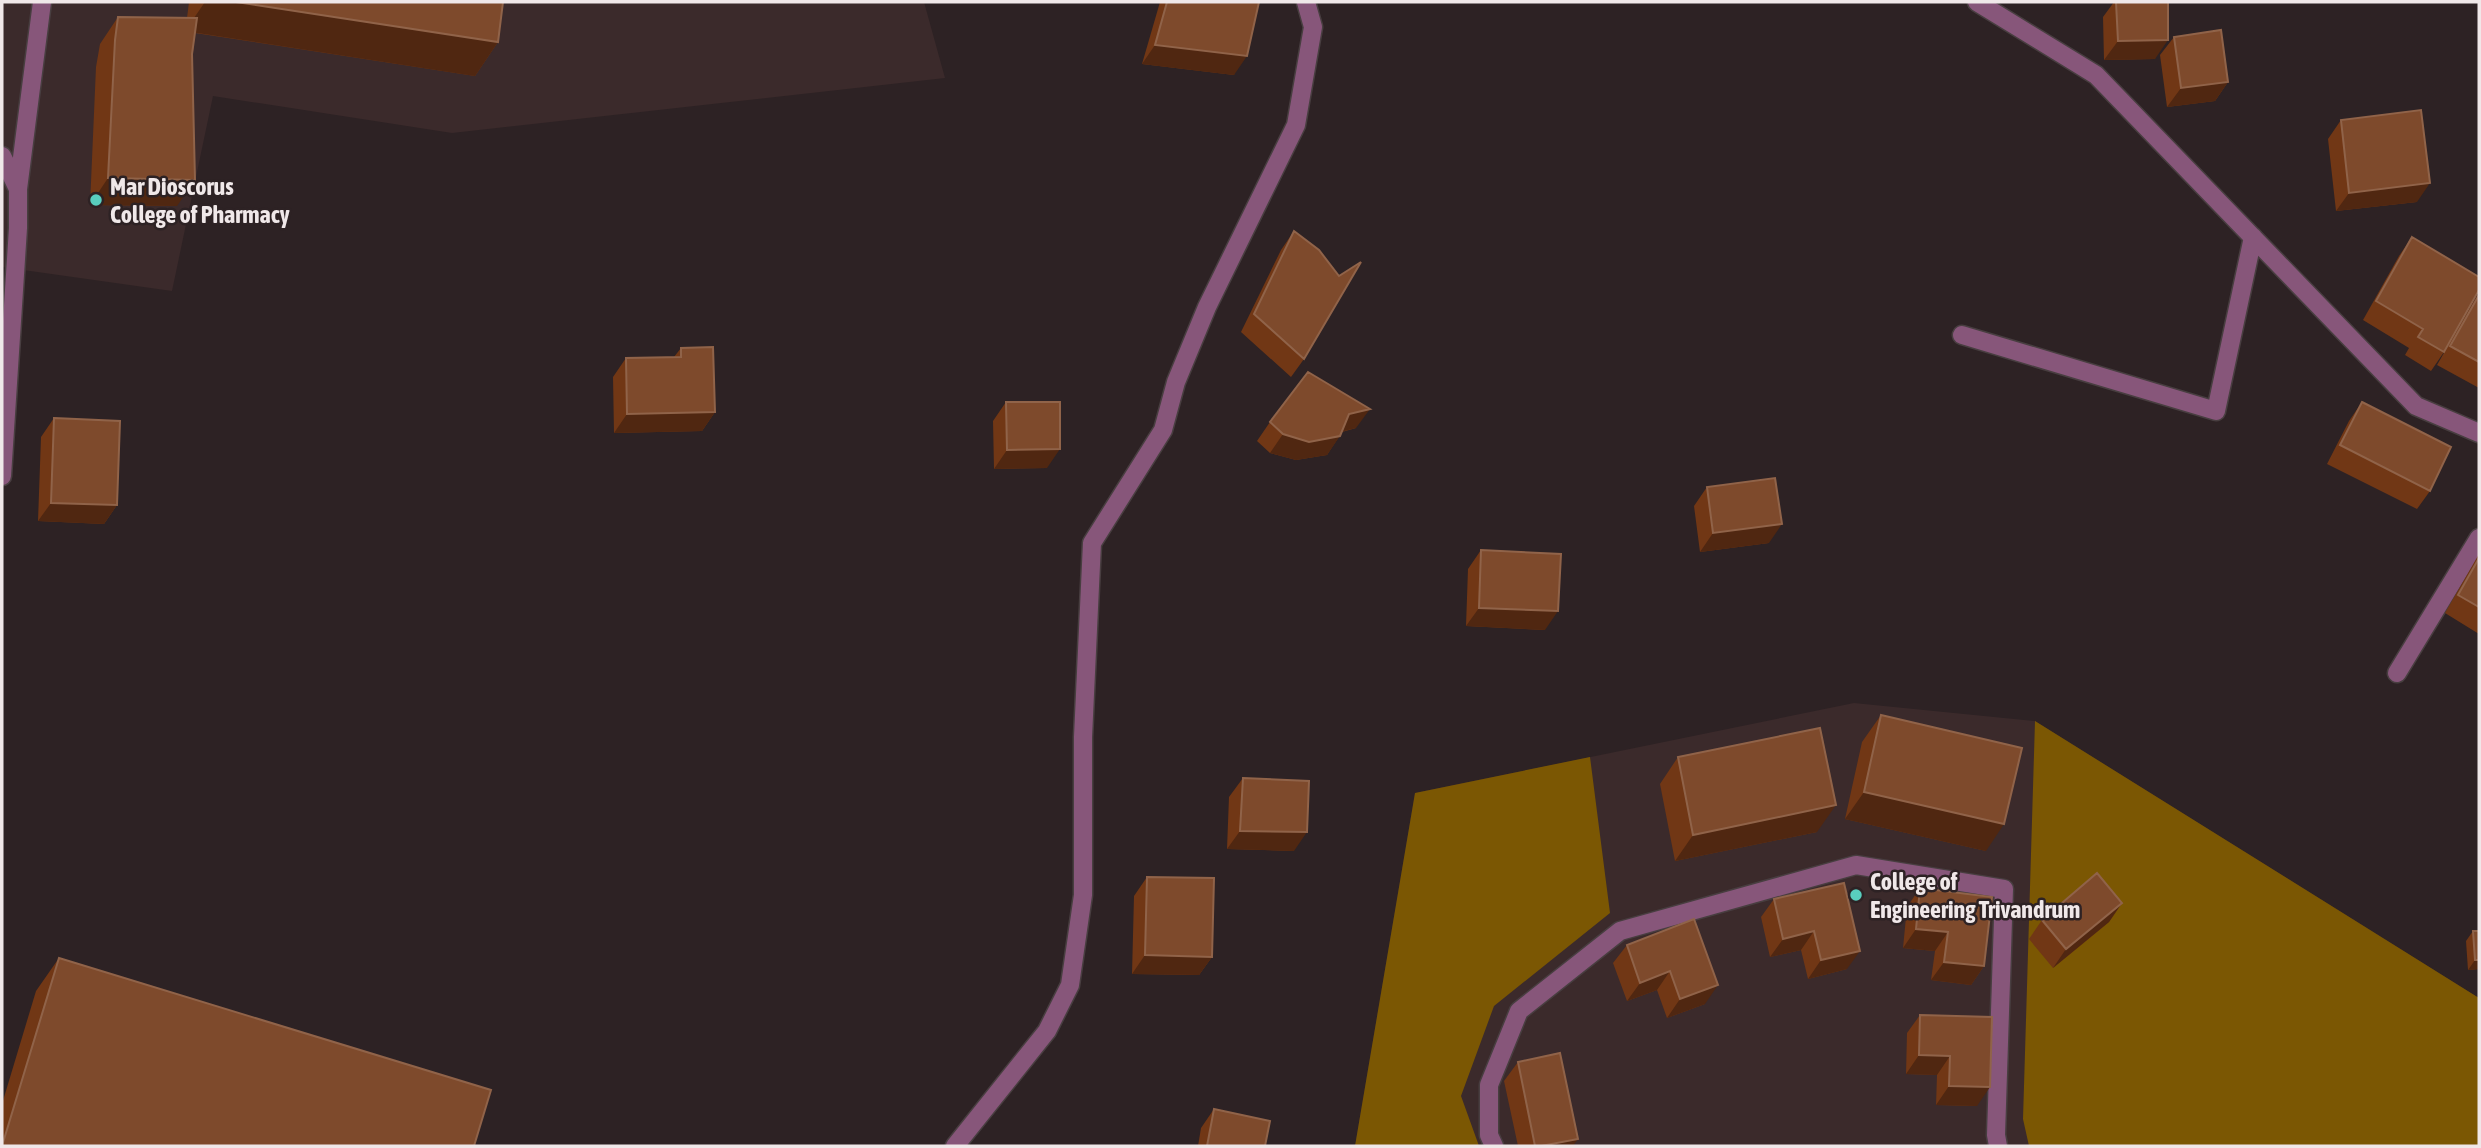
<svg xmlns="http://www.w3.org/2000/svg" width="2481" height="1148" font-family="'Asap Condensed',sans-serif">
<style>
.built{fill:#3b2a2b}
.forest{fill:#7b5703}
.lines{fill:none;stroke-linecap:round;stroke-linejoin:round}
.minor-casing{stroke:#483e40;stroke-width:21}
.minor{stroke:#87567a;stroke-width:18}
.wall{fill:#713715}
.shaded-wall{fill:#502711}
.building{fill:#7e4a2c;stroke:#906349;stroke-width:2}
.poi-dot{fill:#59cebe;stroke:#2d2224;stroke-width:2.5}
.labels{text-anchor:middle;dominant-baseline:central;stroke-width:5;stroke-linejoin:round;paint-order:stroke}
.poi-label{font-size:24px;font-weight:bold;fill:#f0e8e9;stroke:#2d2224;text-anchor:start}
</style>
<rect width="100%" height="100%" fill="#2d2224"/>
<path class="built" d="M2,2H924L945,78L452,133L213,96L172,291L2,267Z
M1854,703L2035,721L2479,998V1146H1355L1415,793Z"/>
<path class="forest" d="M2035,721L2479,998V1146H2029L2023,1119Z
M1590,757L1610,913L1494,1006L1461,1096L1479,1146H1355L1415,793Z"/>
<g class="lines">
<defs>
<path id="minor" d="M1977,2L2096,75L2416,406L2479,433
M2,156L18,189V228L2,476
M18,189L42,2
M1962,335L2216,411L2253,237
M2397,673L2479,538
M955,1146L1047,1031L1070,985L1083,895V737L1092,543L1163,430L1176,382L1207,307L1296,125L1313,27L1306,2
M1494,1146L1489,1135V1085L1519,1011L1620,931L1856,865L2004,889L1996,1135L1998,1146"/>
</defs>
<use href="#minor" class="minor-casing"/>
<use href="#minor" class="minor"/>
</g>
<path class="wall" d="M189,2H503L498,42L475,76L195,33L177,206L90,205L96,67L100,44L118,17L187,18Z
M1160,2H1259L1234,75L1142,64Z
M2114,2H2168L2155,59L2104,60L2103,17Z
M2174,37L2228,82L2215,101L2167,107L2160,55Z
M2341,120L2417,202L2336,211L2328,139Z
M1294,231L1304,359L1291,377L1241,332L1281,250Z
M2412,237L2444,352L2431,371L2405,355L2409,348L2363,320L2399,256Z
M2479,293V388L2437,365L2471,306Z
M681,348L715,412L702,431L614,433L613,377L626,358L674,357Z
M1006,402L1047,468L994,469L993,421Z
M2362,402L2430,491L2417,509L2327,464L2349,421Z
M54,418L117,505L104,524L38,521L41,437Z
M1270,422L1356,428L1342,432L1327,455L1296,460L1270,453L1257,441Z
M1707,487L1769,543L1700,552L1694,506Z
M1481,550L1545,630L1466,626L1468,569Z
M2479,554V634L2445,613Z
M1881,715L1986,851L1845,819L1862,742Z
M1678,757L1817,832L1675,861L1660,784Z
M1243,778L1294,851L1227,849L1229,797Z
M1147,877L1212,957L1199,975L1132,974L1134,896Z
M1844,883L1847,969L1808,979L1801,950L1770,957L1761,917L1774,899Z
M1920,888L1984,966L1971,985L1931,980L1935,951L1903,948L1907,907Z
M2122,903L2109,922L2053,968L2029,939L2042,920Z
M1694,919L1705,1004L1667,1018L1657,990L1627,1001L1613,963L1627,945Z
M2473,931H2479V969L2468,970L2466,941Z
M59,958L474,1146H2V1104L36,991Z
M1920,1015L1992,1017L1977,1106L1936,1105L1937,1075L1906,1074L1907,1033Z
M1518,1062L1573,1146H1518L1504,1081Z
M1214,1109L1265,1146H1198L1201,1128Z"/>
<path class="shaded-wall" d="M205,2H236L498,42L475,76L185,31Z
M2168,40L2155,59L2104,60L2118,41Z
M1155,45L1247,56L1234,75L1142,64Z
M2228,82L2215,101L2167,107L2181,88Z
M108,178L195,180L177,206L90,205Z
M2430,183L2417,202L2336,211L2349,193Z
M1370,409L1356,428L1336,433L1349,414Z
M715,412L702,431L614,433L627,414Z
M1283,434L1340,436L1327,455L1296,460L1270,453Z
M1060,449L1047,468L994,469L1007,450Z
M51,503L117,505L104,524L38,521Z
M1782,524L1769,543L1700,552L1713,533Z
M1479,608L1558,611L1545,630L1466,626Z
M1864,792L2004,824L1986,851L1845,819Z
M1836,805L1817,832L1675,861L1693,835Z
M1240,831L1307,832L1294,851L1227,849Z
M2122,903L2109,922L2053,968L2066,949Z
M1916,929L1948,932L1935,951L1903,948Z
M1814,931L1801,950L1770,957L1783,939Z
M1860,951L1847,969L1808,979L1821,960Z
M1145,955L1212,957L1199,975L1132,974Z
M2475,960H2479V969L2468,970Z
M1944,962L1984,966L1971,985L1931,980Z
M1670,971L1657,990L1627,1001L1640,983Z
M1718,985L1705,1004L1667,1018L1680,999Z
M1919,1055L1950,1056L1937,1075L1906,1074Z
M1949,1086L1990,1087L1977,1106L1936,1105Z
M1578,1139L1573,1146H1541Z"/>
<path class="building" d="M236,2H503L498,42Z
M1167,2H1259L1247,56L1155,45Z
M2116,2H2168V40L2118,41Z
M118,17L197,18L192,54L195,180L108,178L115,40Z
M2221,30L2228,82L2181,88L2174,37Z
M2421,110L2430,183L2349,193L2341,120Z
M1294,231L1319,250L1339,276L1361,262L1304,359L1254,314Z
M2412,237L2479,277V290L2444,352L2418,337L2423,329L2376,301Z
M2479,295V362L2450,346Z
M713,347L715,412L627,414L626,358L681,357V348Z
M1308,372L1370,409L1349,414L1340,436L1309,442L1283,434L1270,422Z
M1006,402H1060V449L1007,450Z
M2362,402L2451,447L2430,491L2340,445Z
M54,418L120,421L117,505L51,503Z
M1775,478L1782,524L1713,533L1707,487Z
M1481,550L1561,554L1558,611L1479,608Z
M2479,558V607L2458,595Z
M1881,715L2022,748L2004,824L1864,792Z
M1820,728L1836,805L1693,835L1678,757Z
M1243,778L1309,781L1307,832L1240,831Z
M2097,873L2122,903L2066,949L2042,920Z
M1147,877L1214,878L1212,957L1145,955Z
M1844,883L1860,951L1821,960L1814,931L1783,939L1774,899Z
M1920,888L1992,897L1984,966L1944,962L1948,932L1916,929Z
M1694,919L1718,985L1680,999L1670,971L1640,983L1627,945Z
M2473,931H2479V960H2475Z
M59,958L491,1090L474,1146H2Z
M1920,1015L1992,1017L1990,1087L1949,1086L1950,1056L1919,1055Z
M1560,1053L1578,1139L1541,1146H1535L1518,1062Z
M1214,1109L1270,1121L1265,1146H1207Z"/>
<g class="poi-dot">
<circle cx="96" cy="200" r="7"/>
<circle cx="1856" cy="895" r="7"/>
</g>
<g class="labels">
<g class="poi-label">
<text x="110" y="186">Mar Dioscorus<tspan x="110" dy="28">College of Pharmacy</tspan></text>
<text x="1870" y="881">College of<tspan x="1870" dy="28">Engineering Trivandrum</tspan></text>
</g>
</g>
<rect width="2481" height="1148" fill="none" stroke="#f0e8e9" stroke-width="7"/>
</svg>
